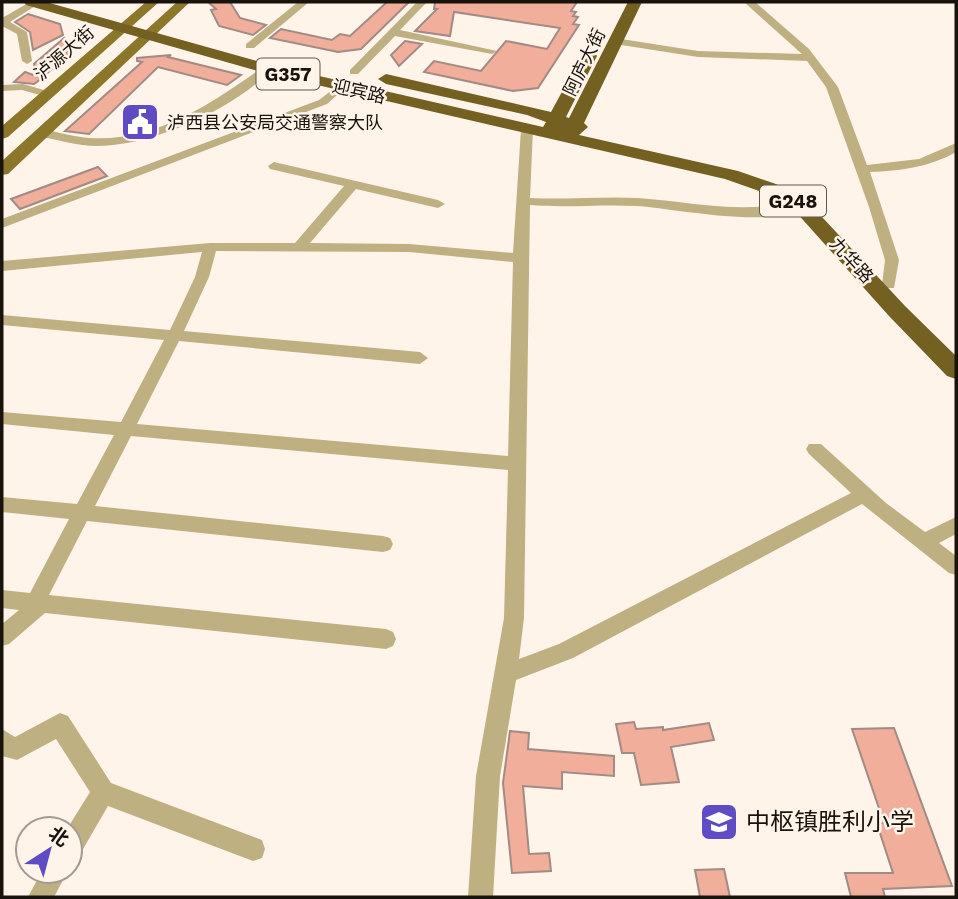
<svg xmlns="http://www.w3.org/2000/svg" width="958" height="899" font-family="'Work Sans','Noto Sans SC',sans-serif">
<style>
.building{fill:#f1ae9b;stroke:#a18b84;stroke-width:2}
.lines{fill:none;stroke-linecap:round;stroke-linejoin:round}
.minor{fill:#bfb082;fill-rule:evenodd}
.major{fill:#8c762a;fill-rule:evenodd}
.highway{fill:#746121;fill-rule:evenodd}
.labels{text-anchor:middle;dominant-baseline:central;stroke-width:5;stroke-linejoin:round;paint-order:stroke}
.far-street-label{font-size:18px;fill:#19130e;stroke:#fff4ea}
.far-poi-label{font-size:18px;fill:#19130e;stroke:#fff4ea;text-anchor:start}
.shield{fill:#fff4ea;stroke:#5e5650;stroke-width:2}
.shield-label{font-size:19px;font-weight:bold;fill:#19130e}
.near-poi-label{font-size:24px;fill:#19130e;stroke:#fff4ea;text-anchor:start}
</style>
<rect width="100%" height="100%" fill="#fff4ea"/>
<path class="building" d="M208,2H230L240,18L266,25L253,35L219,26L211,10L216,9Z
M387,2H409L361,49L338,52L270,38L281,29L332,40L340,34L350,36Z
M435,2H577L571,11L576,12L573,16L578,17L573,24L579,25L538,88L513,91L424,72L434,61L481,71L506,41L547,49L560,28L454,12L450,36L415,31L437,9H434Z
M28,14L60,24L63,35L33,50L30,32L15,22Z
M64,38L68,55L37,82L34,84L14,82L25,72L36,76L34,64Z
M405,41L422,44L399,66L391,55Z
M171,55L168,57L241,75L227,85L158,67L89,134L65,131L142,62L137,61V58Z
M98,167L107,176L20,209L11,199Z
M634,722L636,729L663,727V730L709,723L714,740L671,747L679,782L641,785L634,753H622L616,724Z
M894,728L952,886L883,889L885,897H851L845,873H893L877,824L884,823L852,729Z
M510,731L529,733L528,749L614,756V776L562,772V789L523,786L529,854L549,853L551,871L512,873L503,783Z
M724,869L730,897H700L695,870Z"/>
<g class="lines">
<path class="minor" d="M30,2L40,3L10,22L27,32L32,61L27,64L22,61L17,34L2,26V18Z
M298,2H309L254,48H246V44Z
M417,2H427L400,30L497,51L492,54L395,36L358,74H350V70Z
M744,2H755L809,49L838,87L867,165L919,159L956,143V152C930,167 900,171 870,172L899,260L894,288H884L882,285L885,260L869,207L826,87L807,61L698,57L615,44L610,41L615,38L698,51L802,54Z
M263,67L272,69C233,110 152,146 96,146C78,146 60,140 42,137L36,133L42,129C58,132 74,137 90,138C156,142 212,103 263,67Z
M23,84L51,92L53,94L47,97L22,90L2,91V85Z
M340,84L346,87L327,104L2,228V219L319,100Z
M527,125L533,129L530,198C566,200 602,196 638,198C693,202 743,215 798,201L805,205C776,231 675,208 636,206C601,204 565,208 530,205L524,618L519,659L559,644L851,493L809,454L806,449L809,444H821L886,503L925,532L956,517V534L939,543L956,556V575L949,573L862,504L573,658L516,680L500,776L493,897H468L476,776L504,618L508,470L131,436L95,506L383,536L390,538L393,544L390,550L383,552L87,521L49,595L386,629L393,632L396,639L393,646L386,649L45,613L9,644L2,646V624L19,610L2,608V590L30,593L69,519L2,512V497L77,504L114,435L2,424V412L121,422L164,340L2,325V315L170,330L195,277L202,252L2,271V261L210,243H295L344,186L270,169L268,166L274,162L438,200L445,204L438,208L356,189L310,243L409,244L513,253L521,129ZM216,251L409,252L513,262L508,456L137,424L179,341L420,364L428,358L420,352L184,331L209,277Z
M60,713L68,716L111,783L262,840L265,849L262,858L253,861L108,806L79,856L70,859V829H67L90,792L56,739L17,760L2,756V729L15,737Z
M42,871H68L54,897H28Z"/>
<path class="major" d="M146,2H159L8,137L2,139V126Z
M177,2H190L8,174L2,175V161Z"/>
<path class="highway" d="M24,2H46L271,65L543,127L546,122L527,115L386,84L378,79L386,74L551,112L583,53H595L597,56L566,117L569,118L628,2H642L584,123L588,127L579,135L738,171L776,184L809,203L905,306L956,356V379L947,376L889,316L795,211L762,192L725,179L261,72L26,5Z"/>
</g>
<defs>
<symbol id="civic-square" viewBox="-11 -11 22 22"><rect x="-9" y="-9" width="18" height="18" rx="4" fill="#5f4cc5" stroke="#fff4ea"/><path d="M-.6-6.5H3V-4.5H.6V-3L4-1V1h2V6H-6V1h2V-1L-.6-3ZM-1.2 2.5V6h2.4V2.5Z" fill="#fff"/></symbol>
<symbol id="school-square" viewBox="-11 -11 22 22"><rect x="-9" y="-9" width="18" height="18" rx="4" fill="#5f4cc5" stroke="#fff4ea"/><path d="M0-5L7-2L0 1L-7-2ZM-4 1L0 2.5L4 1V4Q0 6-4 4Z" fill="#fff"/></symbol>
</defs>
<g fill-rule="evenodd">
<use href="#civic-square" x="118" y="100" width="44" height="44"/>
<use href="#school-square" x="697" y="800" width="44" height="44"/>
</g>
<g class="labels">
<g class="far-street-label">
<text transform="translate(64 53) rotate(-41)">泸源大街</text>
<text transform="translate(584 62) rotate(-64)">阿庐大街</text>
<text transform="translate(359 91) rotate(13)">迎宾路</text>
<text transform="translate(852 260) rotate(48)">九华路</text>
</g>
<g class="far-poi-label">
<text x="167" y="122">泸西县公安局交通警察大队</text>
</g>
<g class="shield">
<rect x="256.5" y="58.5" width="63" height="31" rx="5"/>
<rect x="760" y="185.5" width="66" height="31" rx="5"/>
</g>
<g class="shield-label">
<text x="288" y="74">G357</text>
<text x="793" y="201">G248</text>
</g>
<g class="near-poi-label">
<text x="746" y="822">中枢镇胜利小学</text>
</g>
</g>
<rect width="958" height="899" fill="none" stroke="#19130e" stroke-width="7"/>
<g transform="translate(49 850) rotate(36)"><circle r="33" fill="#fff4ea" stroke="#a39a92" stroke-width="2"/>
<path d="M0-5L12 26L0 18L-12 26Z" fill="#5f4cc5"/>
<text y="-10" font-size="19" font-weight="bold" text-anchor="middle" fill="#19130e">北</text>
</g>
</svg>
